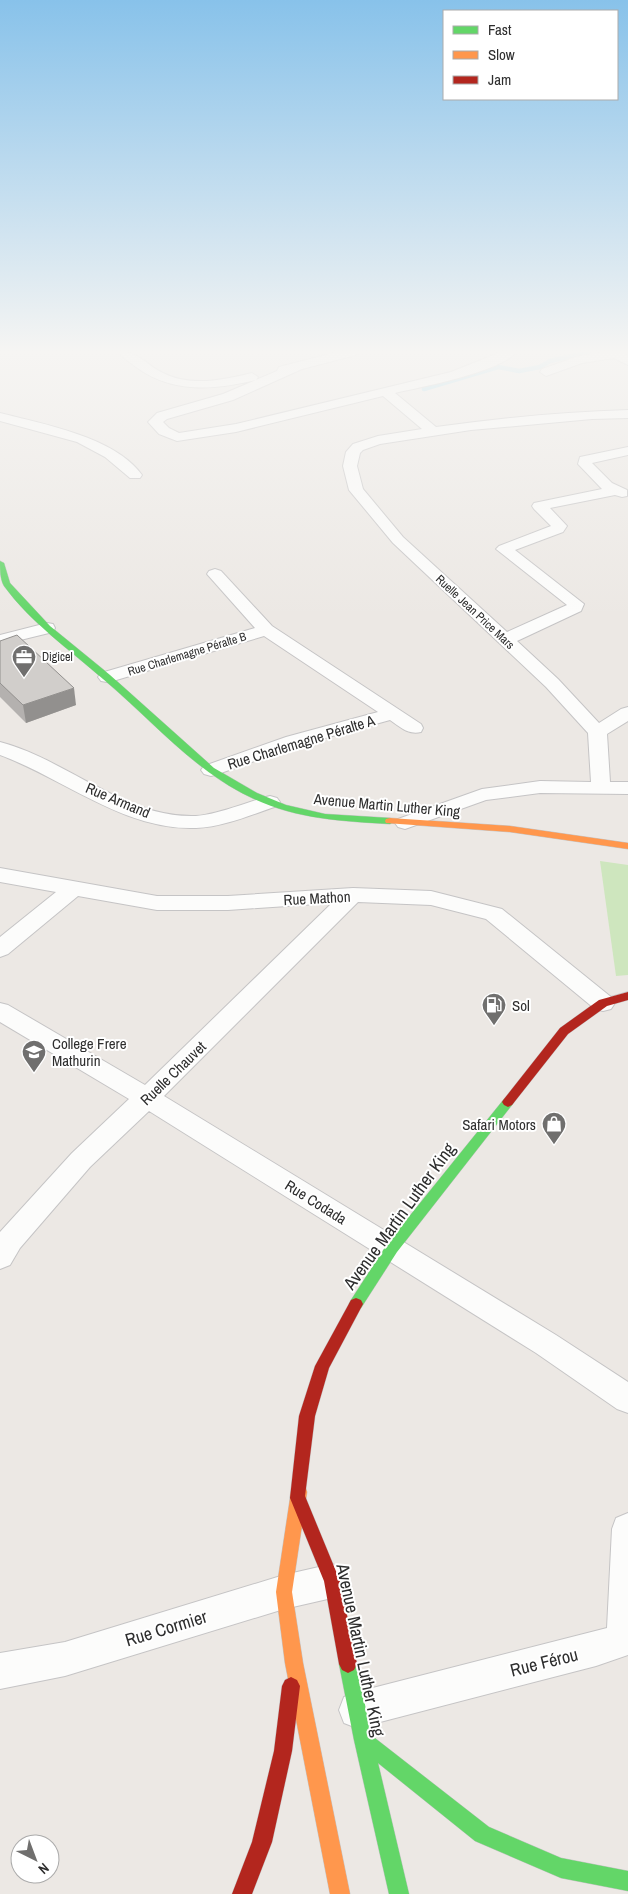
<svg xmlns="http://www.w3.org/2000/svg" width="628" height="1894" font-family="'Archivo Narrow',sans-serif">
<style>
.green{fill:#cee6be}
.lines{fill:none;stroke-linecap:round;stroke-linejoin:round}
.stream{stroke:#99d6ec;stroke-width:4.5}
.street-casing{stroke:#c5c4c5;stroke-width:2}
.fast-casing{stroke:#c5c4c5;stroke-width:1}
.slow-casing{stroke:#c5c4c5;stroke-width:1}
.jam-casing{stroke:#c5c4c5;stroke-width:1}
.street{fill:#fcfcfb;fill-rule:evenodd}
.fast{fill:#63d668;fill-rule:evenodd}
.slow{fill:#ff974d;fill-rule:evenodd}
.jam{fill:#b3261e;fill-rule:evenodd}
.wall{fill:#b4b1af}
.shaded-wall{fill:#92908e}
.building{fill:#d1cecb;stroke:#92908e}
.labels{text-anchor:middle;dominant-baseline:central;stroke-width:4;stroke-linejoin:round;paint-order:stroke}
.far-street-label{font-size:12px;fill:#2e2e2e;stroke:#fff}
.far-poi-label{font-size:12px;fill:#2e2e2e;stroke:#fff;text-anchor:start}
.street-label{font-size:15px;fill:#2e2e2e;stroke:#fff}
.poi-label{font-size:15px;fill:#2e2e2e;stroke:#fff;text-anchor:start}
.near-street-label{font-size:18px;fill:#2e2e2e;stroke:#fff}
</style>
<rect width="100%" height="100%" fill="#ece8e4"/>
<path class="green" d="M600,861L628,865V975L616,976Z"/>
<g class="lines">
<path class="stream" d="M424,389L498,367L519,371L540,367L550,361L589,352"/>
<defs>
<path id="street" d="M118,352C141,352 144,364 163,373C190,387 224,380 252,373L258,377L256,380C214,390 173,394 136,367C130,362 123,358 118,352Z
M337,352H358L356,355L302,369L233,400L167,419L163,422L169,428L179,433L236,424L451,372L501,352H517C499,372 422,387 395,393L436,427C500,418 564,412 628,410V418L592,419L471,430L380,444L363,450L360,453L357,466L363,489L403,537L507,632L567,605L496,549L499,546L551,526L534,509L532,506L534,503L602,489L578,464L580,457L628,447V455L592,463L612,483L627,490V496L622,497L615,495L550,508L567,526L563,532L515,550L584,604L581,611L517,641L558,679L599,723L621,709L628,707V721L607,734L610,782H628V794L540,793L486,800L405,829L398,827L395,823L398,819L482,789L540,781L591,782L588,733L546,687L393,543L349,490L343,466L346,452L353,444L378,436L422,429L383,396L236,432L177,441L159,434L148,422L157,413L223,394L277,371L279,367Z
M604,352H622L628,356V365L614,358L582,363L546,376L540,372L542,369L576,357Z
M0,413C43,424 115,437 142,475L140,478H130L105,457L77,442L0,421Z
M215,569L221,571L272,626L421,724L423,728L421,732C408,735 400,727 390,720L300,745L218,774L211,776L204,774L201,770L204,766L286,737L378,712L264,636L113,681L107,682L101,681L98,677L101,673L255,628L207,574L209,571Z
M47,623L53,624L55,628L53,632L0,645V635Z
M0,742C66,759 126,819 196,816C221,814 246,802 270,796L277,798L280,802L277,806C251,815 223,827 196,828C125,831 63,778 0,755Z
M0,868L157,896H228L353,888L431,891L502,909L611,997L615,1003L611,1009L603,1011L595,1009L486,919L431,905L358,902L164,1096L556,1335L628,1382V1413L617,1409L536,1353L149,1111L90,1167L20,1248L10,1265L0,1269V1232L72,1153L129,1099L0,1022V1003L8,1005L145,1085L332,903L228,910H157L78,896L8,954L0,957V937L56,892L0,882Z
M628,1513V1655L596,1666L357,1728L344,1723L339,1710L344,1697L357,1692L607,1628L612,1529L616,1518Z
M332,1564L344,1569L349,1581L344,1593L332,1598L284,1609L65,1676L0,1689V1653L65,1642L284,1575Z"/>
<path id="fast" d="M0,561L4,563L10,583L50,626L110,675L214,768L257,793L286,805L325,814L390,818L395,821L390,824C341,821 295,819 250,797C193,770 151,719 103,679C69,649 31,623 4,586C0,579 0,569 0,561Z
M508,1097L512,1099L514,1102L512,1105L397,1252L361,1308L356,1310L351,1308L349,1304L351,1300L387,1244L504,1099Z
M348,1655L354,1658L357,1664L371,1735L489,1827L561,1858L628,1871V1891L561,1878L475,1841L378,1763L409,1894H389L354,1740L339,1664L342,1658Z"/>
<path id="slow" d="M390,818L510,826L628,843V849L510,832L386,823L385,821L386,819Z
M299,1484L305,1486L307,1492L292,1592L303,1663L350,1894H330L285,1663L276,1592L291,1492L293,1486Z"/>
<path id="jam" d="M628,992V1000L607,1006L568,1034L512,1105L508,1107L504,1105L502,1102L504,1099L560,1028L599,1000Z
M356,1298L361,1300L363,1304L329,1368L315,1416L305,1496L340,1581L357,1664L354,1670L348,1673L342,1670L339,1664L324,1581L290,1498L299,1416L315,1366L351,1300Z
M291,1677L297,1680L300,1686L292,1751L272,1842L252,1894H232L252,1842L274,1751L282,1686L285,1680Z"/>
</defs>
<use href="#street" class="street-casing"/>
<use href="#fast" class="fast-casing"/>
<use href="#slow" class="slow-casing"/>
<use href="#jam" class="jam-casing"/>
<use href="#street" class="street"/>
<use href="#fast" class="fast"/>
<use href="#slow" class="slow"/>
<use href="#jam" class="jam"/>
</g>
<path class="wall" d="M0,641L76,705L26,723L0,697Z"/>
<path class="shaded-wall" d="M74,688L76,705L26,723L23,705Z"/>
<path class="building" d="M17,635L74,688L23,705L0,683V641Z"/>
<linearGradient id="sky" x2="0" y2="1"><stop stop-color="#88c2ea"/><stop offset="0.57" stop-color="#f6f5f3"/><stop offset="1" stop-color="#f6f5f3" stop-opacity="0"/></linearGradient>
<rect width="628" height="617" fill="url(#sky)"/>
<defs>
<symbol id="office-pin" viewBox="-11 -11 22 30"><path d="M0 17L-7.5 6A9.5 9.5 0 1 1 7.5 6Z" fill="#706f6e" stroke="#fff"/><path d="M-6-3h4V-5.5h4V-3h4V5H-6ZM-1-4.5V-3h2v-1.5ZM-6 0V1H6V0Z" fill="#fff"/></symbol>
<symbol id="fuel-pin" viewBox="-11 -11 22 30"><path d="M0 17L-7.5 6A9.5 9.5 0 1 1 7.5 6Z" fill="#706f6e" stroke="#fff"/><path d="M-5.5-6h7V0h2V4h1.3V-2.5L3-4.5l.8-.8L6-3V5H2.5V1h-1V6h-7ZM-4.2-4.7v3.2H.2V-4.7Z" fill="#fff"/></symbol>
<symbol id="school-pin" viewBox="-11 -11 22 30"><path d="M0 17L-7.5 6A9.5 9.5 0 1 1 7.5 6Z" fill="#706f6e" stroke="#fff"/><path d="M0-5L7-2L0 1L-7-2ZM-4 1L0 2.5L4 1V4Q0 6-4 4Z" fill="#fff"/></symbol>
<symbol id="shop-pin" viewBox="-11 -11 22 30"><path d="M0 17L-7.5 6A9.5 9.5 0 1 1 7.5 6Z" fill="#706f6e" stroke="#fff"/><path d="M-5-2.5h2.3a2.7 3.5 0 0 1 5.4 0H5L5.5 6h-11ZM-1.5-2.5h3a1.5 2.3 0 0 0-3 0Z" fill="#fff"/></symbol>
</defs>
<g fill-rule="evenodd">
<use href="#office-pin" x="10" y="643" width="28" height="38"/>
<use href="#fuel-pin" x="480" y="991" width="28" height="38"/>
<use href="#school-pin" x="20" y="1038" width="28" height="38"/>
<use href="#shop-pin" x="540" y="1110" width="28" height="38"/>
</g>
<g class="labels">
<g class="far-street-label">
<text transform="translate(475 612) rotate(43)">Ruelle Jean Price Mars</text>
<text transform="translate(187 654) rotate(-17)">Rue Charlemagne Péralte B</text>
</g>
<g class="far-poi-label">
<text x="42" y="657">Digicel</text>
</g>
<g class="street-label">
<text transform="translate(301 742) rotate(-17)">Rue Charlemagne Péralte A</text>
<text transform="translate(118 800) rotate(23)">Rue Armand</text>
<text transform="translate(387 805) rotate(5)">Avenue Martin Luther King</text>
<text transform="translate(317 898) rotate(-3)">Rue Mathon</text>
<text transform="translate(173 1073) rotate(-44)">Ruelle Chauvet</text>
<text transform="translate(316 1202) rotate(32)">Rue Codada</text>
</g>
<g class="poi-label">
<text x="512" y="1005">Sol</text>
<text x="52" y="1043">College Frere<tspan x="52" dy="17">Mathurin</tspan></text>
<text x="536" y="1124" text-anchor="end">Safari Motors</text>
</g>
<g class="near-street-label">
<text transform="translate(399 1216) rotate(-54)">Avenue Martin Luther King</text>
<text transform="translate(166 1628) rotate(-17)">Rue Cormier</text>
<text transform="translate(361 1650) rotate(78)">Avenue Martin Luther King</text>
<text transform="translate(544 1662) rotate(-14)">Rue Férou</text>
</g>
</g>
<rect x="443" y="10" width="175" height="90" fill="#ffffff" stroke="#ababab"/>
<rect x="453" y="26" width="25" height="8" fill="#63d668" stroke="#ababab"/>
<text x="488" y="35" font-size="15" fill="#2e2e2e">Fast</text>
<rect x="453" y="51" width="25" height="8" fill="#ff974d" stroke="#ababab"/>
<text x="488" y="60" font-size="15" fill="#2e2e2e">Slow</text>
<rect x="453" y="76" width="25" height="8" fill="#b3261e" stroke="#ababab"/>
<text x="488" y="85" font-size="15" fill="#2e2e2e">Jam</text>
<g transform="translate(35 1859) rotate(138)"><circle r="24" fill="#ffffff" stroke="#ababab"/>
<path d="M0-4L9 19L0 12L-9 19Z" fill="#706f6e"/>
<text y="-8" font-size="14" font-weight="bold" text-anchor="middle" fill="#2e2e2e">N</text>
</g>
</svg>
